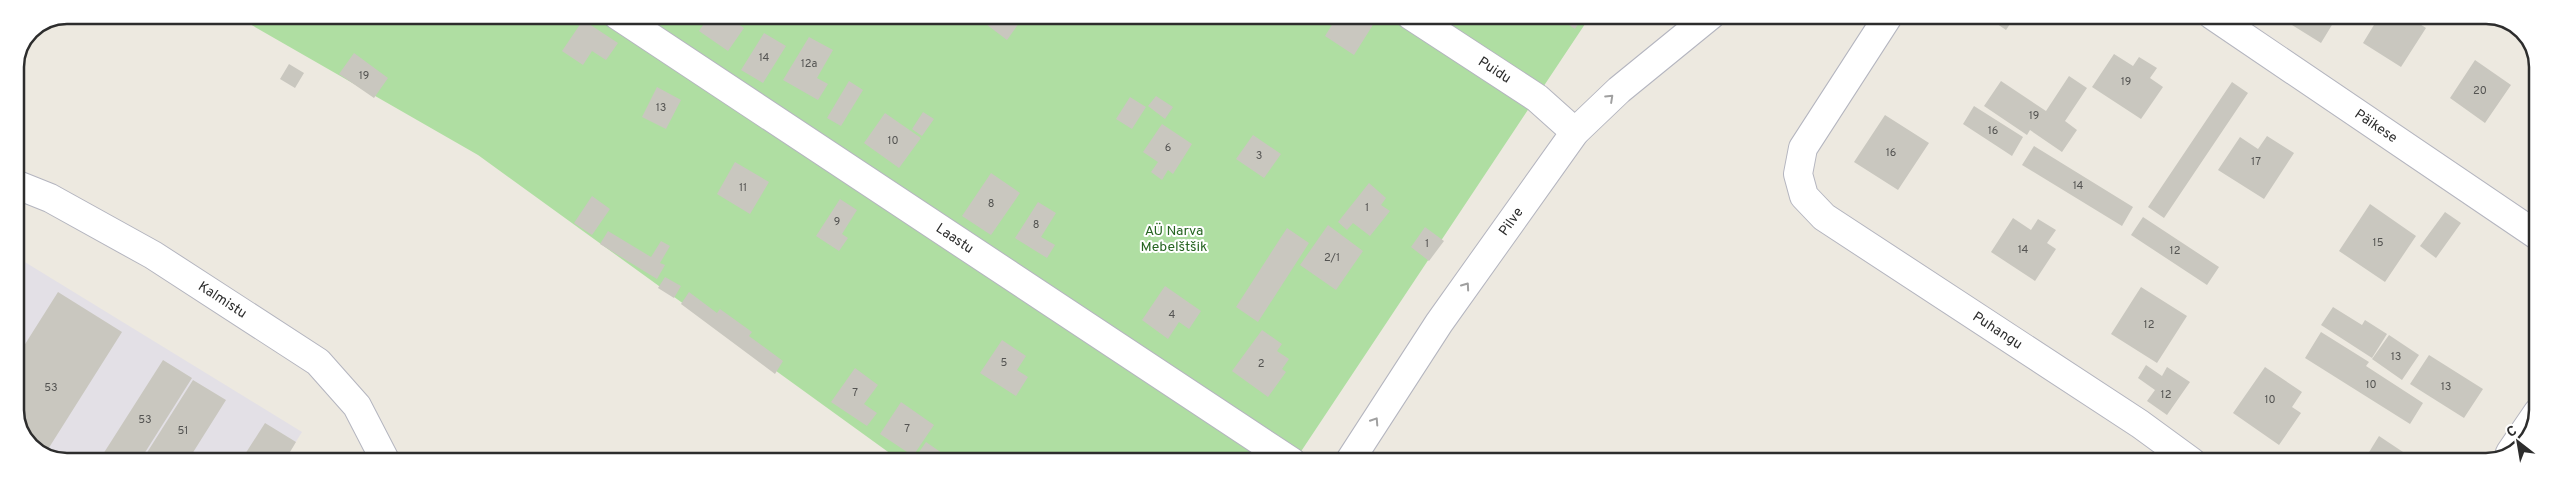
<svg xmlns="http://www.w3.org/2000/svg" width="2553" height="477" font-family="Overpass,sans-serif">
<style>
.industrial{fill:#e3e0e6}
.green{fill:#afdea2}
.building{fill:#c9c7bf}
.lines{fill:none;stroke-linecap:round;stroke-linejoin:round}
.street-casing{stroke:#b4b5bf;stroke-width:30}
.secondary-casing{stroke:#b4b5bf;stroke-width:30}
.street{stroke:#fff;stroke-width:28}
.secondary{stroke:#fff;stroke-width:28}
.oneway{stroke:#a0a0a0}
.labels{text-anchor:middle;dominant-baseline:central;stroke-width:4;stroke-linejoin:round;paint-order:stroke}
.number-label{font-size:11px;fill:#545452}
.street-label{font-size:14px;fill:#2d2d2d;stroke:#fff}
.park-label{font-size:14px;fill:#276521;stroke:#fff}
.rim{fill:none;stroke:#2d2d2d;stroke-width:2.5}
</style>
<rect width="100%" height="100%" fill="#ede9e0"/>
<path class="industrial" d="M15,256L302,432L283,462H60L30,447L15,417Z"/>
<path class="green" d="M234,15H1591L1294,462H902L478,155Z"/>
<path class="building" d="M710,15H725L744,28L728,51L699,31Z
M974,15H1008L1019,23L1007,40Z
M1338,15H1368L1376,20L1354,55L1325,36Z
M1554,15H1584L1575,29Z
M1984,15H2016L2006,30Z
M2298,15H2338L2321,43L2292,25Z
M2380,15H2406L2426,28L2401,67L2363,43Z
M583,20L618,43L606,60L592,51L583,65L562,51Z
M764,33L786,46L763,83L741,70Z
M809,37L833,50L817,78L828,84L818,100L783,80Z
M354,53L388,78L374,98L339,74Z
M2114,54L2133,66L2139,57L2157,68L2150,78L2163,87L2141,119L2092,87Z
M2475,60L2511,85L2485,123L2450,98Z
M289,64L304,73L295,88L280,79Z
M2069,76L2087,88L2065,121L2077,130L2062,152L2030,130L2027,135L1984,106L2001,81L2046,111Z
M849,81L863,90L841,126L827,118Z
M2232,82L2248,93L2164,218L2148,207Z
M657,87L681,100L666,129L642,117Z
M1156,96L1173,107L1165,119L1148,106Z
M1130,97L1146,107L1132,129L1116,119Z
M1974,106L2023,137L2012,156L1963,124Z
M923,112L934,119L922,136L912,129Z
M885,113L921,138L899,168L864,143Z
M1885,115L1929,143L1898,190L1854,162Z
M1162,124L1192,144L1173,174L1168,170L1162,180L1151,172L1158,162L1143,152Z
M1253,135L1281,154L1264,178L1236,159Z
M2267,136L2294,153L2264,199L2218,170L2240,137L2258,149Z
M2034,146L2133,207L2122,226L2022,165Z
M735,162L769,182L750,214L717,194Z
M991,173L1020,193L991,235L962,216Z
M1369,183L1386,198L1381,205L1390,211L1370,236L1353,223L1347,230L1338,222Z
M592,196L610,209L592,235L574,223Z
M840,199L857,210L842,234L848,238L839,251L816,236Z
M1038,202L1056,213L1041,237L1055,245L1047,258L1015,238Z
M2370,204L2416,236L2385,282L2339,251Z
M2445,212L2461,223L2436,258L2420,246Z
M2143,217L2219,267L2207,285L2131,235Z
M2013,218L2031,230L2038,219L2056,230L2047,243L2056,249L2035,281L1991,252Z
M1328,225L1363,251L1336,290L1300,265Z
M1425,227L1444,241L1429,261L1411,247Z
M1287,228L1309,243L1258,322L1236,307Z
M608,231L651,257L661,241L670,246L660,263L665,265L657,279L600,244Z
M15,264L21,267L15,275Z
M665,277L681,286L674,298L658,288Z
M1165,286L1201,311L1189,329L1179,322L1168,339L1142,320Z
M2141,287L2187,316L2157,363L2111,334Z
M58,292L122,332L45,454L30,447L15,417V360Z
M689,292L717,313L720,309L752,332L749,336L783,361L775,374L681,304Z
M2333,307L2362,325L2365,320L2387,334L2372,358L2321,325Z
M1262,330L1282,344L1277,351L1289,359L1282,369L1286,372L1268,397L1232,371Z
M2321,332L2369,362L2366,366L2423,403L2410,424L2305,358Z
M2389,335L2419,355L2402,380L2372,359Z
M1002,340L1026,356L1017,370L1028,377L1016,396L980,373Z
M2429,355L2483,389L2464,418L2410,384Z
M163,360L192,378L139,462H98Z
M2146,365L2162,376L2167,367L2190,382L2167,415L2147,401L2155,390L2138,378Z
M2265,367L2302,392L2292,407L2301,413L2279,445L2233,413Z
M855,368L878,385L864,404L877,413L867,426L831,402Z
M193,380L226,400L187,462H141Z
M901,402L934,425L913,456L880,434Z
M265,423L296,442L284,462H240Z
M2379,436L2418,462H2363Z
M926,442L955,462H921L915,458Z"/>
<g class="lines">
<defs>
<g id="street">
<path id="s1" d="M617,15L1292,462"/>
<path id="s2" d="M1410,15L1537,98L1575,132"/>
<path id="s3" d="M1889,15L1803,148L1798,174L1804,196L1824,217L2140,424L2192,462"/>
<path id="s4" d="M2212,15L2538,236"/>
<path d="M2510,453L2538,412"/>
<path id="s5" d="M1349,462L1439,323L1575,132L1619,90L1711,15"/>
</g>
<g id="secondary">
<path id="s6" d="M15,184L50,198L153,255L318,362L357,406L386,462"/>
</g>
</defs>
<use href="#street" class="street-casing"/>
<use href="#secondary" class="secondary-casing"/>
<use href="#street" class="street"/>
<use href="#secondary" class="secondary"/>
</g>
<defs><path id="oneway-chevron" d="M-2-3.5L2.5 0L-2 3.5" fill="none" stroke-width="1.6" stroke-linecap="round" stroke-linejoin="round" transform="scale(1.25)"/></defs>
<g class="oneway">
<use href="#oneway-chevron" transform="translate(1610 98) rotate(-43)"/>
<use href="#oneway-chevron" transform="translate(1466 286) rotate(-55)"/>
<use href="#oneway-chevron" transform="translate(1375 421) rotate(-57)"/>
</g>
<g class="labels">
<g class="number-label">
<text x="764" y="58">14</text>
<text x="809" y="64">12a</text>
<text x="364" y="76">19</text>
<text x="2126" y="82">19</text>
<text x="2480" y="91">20</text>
<text x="661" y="108">13</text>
<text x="2034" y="116">19</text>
<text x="1993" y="131">16</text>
<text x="893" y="141">10</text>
<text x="1168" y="148">6</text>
<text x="1891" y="153">16</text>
<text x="1259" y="156">3</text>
<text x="2256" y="162">17</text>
<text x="2078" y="186">14</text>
<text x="743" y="188">11</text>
<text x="991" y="204">8</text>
<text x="1367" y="208">1</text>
<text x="837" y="222">9</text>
<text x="1036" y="225">8</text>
<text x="2378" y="243">15</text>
<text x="1427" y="244">1</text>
<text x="2023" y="250">14</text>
<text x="2175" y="251">12</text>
<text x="1332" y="258">2/1</text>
<text x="1172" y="315">4</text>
<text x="2149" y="325">12</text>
<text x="2396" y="357">13</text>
<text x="1004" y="363">5</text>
<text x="1261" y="364">2</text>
<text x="2371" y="385">10</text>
<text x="2446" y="387">13</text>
<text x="51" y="388">53</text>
<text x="855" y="393">7</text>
<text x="2166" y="395">12</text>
<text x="2270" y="400">10</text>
<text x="145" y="420">53</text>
<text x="907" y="429">7</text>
<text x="183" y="431">51</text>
</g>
<g class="street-label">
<text stroke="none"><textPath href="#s2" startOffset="101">Puidu</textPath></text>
<text stroke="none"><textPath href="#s4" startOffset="198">Päikese</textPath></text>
<text stroke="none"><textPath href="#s5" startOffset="290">Pilve</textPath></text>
<text stroke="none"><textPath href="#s1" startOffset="405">Laastu</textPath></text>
<text stroke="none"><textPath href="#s6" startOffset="238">Kalmistu</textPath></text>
<text stroke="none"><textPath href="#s3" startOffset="444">Puhangu</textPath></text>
</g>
<g class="park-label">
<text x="1174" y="231">AÜ Narva<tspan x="1174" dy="16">Mebelštšik</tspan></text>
</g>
</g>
<path d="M0 0H2553V477H0ZM67 24H2486A43 43 0 0 1 2529 67V410A43 43 0 0 1 2486 453H67A43 43 0 0 1 24 410V67A43 43 0 0 1 67 24Z" fill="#fff" fill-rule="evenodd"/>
<path class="rim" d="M67 24H2486A43 43 0 0 1 2529 67V410A43 43 0 0 1 2486 453H67A43 43 0 0 1 24 410V67A43 43 0 0 1 67 24Z"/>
<g transform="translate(2518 442) rotate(329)" stroke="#ffffff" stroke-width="4" paint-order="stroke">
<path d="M0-4L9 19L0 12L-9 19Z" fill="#2d2d2d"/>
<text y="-8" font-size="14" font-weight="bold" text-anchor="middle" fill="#2d2d2d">С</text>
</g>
</svg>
